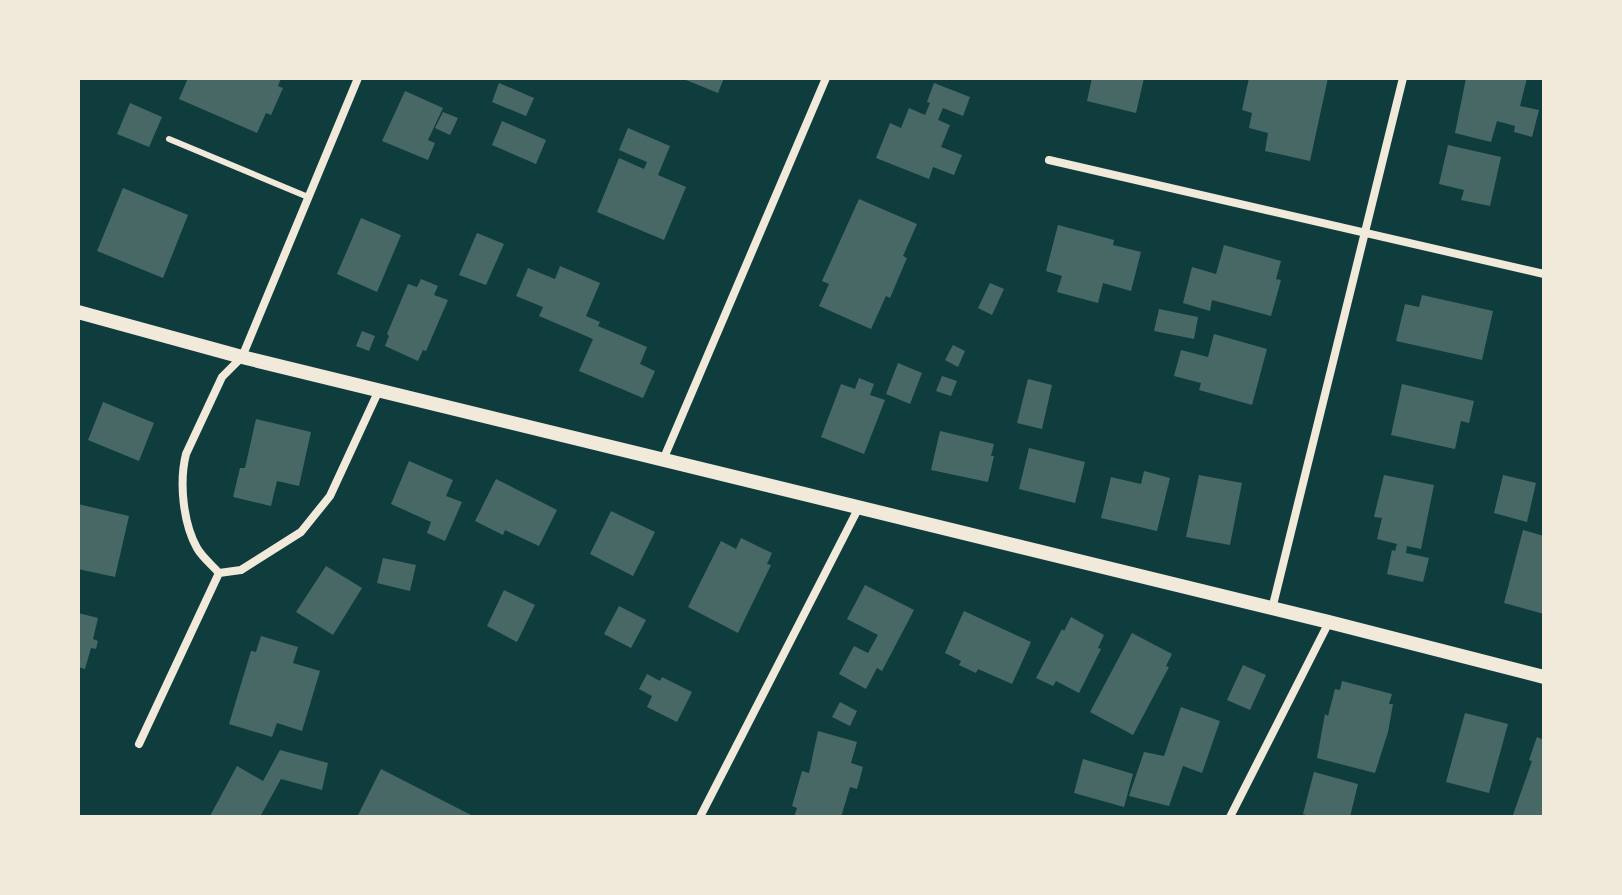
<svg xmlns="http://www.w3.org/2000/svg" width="1622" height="895" font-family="'Crimson Pro',serif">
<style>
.building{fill:#486865}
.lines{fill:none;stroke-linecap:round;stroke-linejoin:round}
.service{stroke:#f1e9da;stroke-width:6}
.minor{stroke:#f1e9da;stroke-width:8}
.tertiary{stroke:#f1e9da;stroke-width:14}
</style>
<rect width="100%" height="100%" fill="#0f3d3e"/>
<path class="building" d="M188,78H281L278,86L283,88L271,115L266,113L257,133L179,99Z
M681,78H724L718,93Z
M1092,78H1144L1136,113L1087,101Z
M1249,78H1328L1310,161L1265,151L1268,133L1249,128L1252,113L1242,110Z
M1466,78H1527L1520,106L1539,110L1532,137L1514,132L1515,126L1497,121L1491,142L1455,133Z
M499,83L534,98L526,116L492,102Z
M934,83L970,97L963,116L943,108L938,120L950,125L941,147L962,155L954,175L933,167L929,179L876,158L890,123L901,128L909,108L925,115L930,103L927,102Z
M405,91L443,108L428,140L435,143L428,160L382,141Z
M130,103L162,117L149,147L117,134Z
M443,112L458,118L450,135L435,128Z
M502,121L546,140L536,164L492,145Z
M628,128L670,146L658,175L686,187L664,240L597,212L619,158L644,169L647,162L619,150Z
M1448,145L1501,157L1490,206L1461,200L1464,190L1439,184Z
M123,188L188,215L163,278L97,251Z
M859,199L917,224L903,256L907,258L890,298L886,296L871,329L819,306L829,284L822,281Z
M361,218L401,235L377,292L337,274Z
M1058,225L1114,240L1113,245L1141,252L1131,291L1103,283L1098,303L1057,292L1062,276L1046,271Z
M477,233L504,244L486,285L459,275Z
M1224,245L1281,261L1276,279L1281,280L1271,316L1212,300L1210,311L1183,303L1192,267L1216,274Z
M560,266L600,283L586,316L600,322L598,326L647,347L640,364L655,371L643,398L579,371L593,339L539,316L543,307L516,296L528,268L555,279Z
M421,279L438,286L434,295L448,300L426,351L423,350L418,361L385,346L389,336L387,334L408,284L417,287Z
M990,283L1004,289L992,315L978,308Z
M1422,295L1493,311L1482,360L1396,341L1405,304L1419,307Z
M1159,309L1198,317L1194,339L1154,331Z
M362,331L375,336L369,351L356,346Z
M1214,334L1267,349L1252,405L1199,390L1201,383L1174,376L1181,350L1208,357Z
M953,345L965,351L958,367L945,360Z
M898,363L922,373L910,404L886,394Z
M942,376L957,381L951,396L936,391Z
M859,378L874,384L870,395L885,400L864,454L821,437L841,384L855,389Z
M1028,379L1052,385L1042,429L1017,423Z
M1402,384L1474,401L1469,423L1461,421L1455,449L1391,435Z
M103,402L154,423L139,461L88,440Z
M256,419L311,432L299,486L277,481L271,506L233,497L240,468H245Z
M940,431L994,444L991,456H994L988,482L931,470Z
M1029,448L1085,462L1075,503L1019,489Z
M409,461L453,480L446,496L462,502L445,541L427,533L431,522L391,504Z
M1144,471L1170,478L1157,531L1101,518L1111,477L1141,484Z
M1199,475L1242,483L1230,545L1186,537Z
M1384,475L1434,485L1421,549L1407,546L1406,553L1429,558L1423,582L1387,574L1392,550L1395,551L1397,544L1377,539L1382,518L1374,517Z
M1503,475L1536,483L1527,522L1494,513Z
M496,479L557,510L539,546L505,530L503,535L475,521Z
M78,504L129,516L115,577L78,569Z
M611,511L655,532L633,576L590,554Z
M1523,530L1544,536V614L1504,603Z
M741,538L772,553L767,564L771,565L738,633L688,607L721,541L736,549Z
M383,558L416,565L410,591L377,583Z
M326,566L362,588L333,635L296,612Z
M865,585L914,610L882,671L877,668L866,689L839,674L854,646L868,653L878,635L847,619Z
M504,590L535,605L517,642L487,626Z
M619,606L646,620L631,648L604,634Z
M964,611L1031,642L1012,684L978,669L976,673L959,665L961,661L945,653Z
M78,613L98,618L93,639L98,641L96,649L91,648L85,669L78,667Z
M1071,617L1104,635L1098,648L1101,649L1079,693L1056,681L1053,686L1036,678L1062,629L1064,631Z
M1132,633L1172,654L1166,666L1169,667L1133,735L1090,712Z
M261,636L298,647L293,663L320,671L302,731L277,723L272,737L229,724L251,651L256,652Z
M1243,665L1266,675L1250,710L1227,700Z
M647,674L660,681L662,677L692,692L677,722L647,707L652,696L639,689Z
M1342,681L1392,694L1389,704H1393L1388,732L1375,773L1317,758L1325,714L1328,716L1335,689L1340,690Z
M840,702L857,711L850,726L832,717Z
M1181,707L1220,721L1202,773L1183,766L1169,806L1129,796L1144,752L1164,756Z
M1465,713L1508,724L1489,793L1446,782Z
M818,731L857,742L851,763L863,767L857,789L850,787L841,817H794L797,808L792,806L802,771L809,773Z
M1537,737L1544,740V817H1519L1513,815L1532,761L1529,760Z
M280,750L328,763L322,790L281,779L260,817L210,816L237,766L263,781Z
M1083,759L1133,774L1124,807L1074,793Z
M381,769L475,817H357Z
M1314,772L1358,784L1350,817H1313L1303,814Z"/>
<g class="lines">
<path class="service" d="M169,139L308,197"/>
<path class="minor" d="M358,78L242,357L222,377L186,454C179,482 183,523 197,548C202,557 212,565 219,573L241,570L301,532L330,496L379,390
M1049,160L1544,274
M663,460L826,78
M1272,609L1403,78
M139,744L219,573
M700,817L858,509
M1230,817L1329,622"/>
<path class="tertiary" d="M78,312L242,357L1329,622L1544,677"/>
</g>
<rect width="1622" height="895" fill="none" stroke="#f1e9da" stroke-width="160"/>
</svg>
